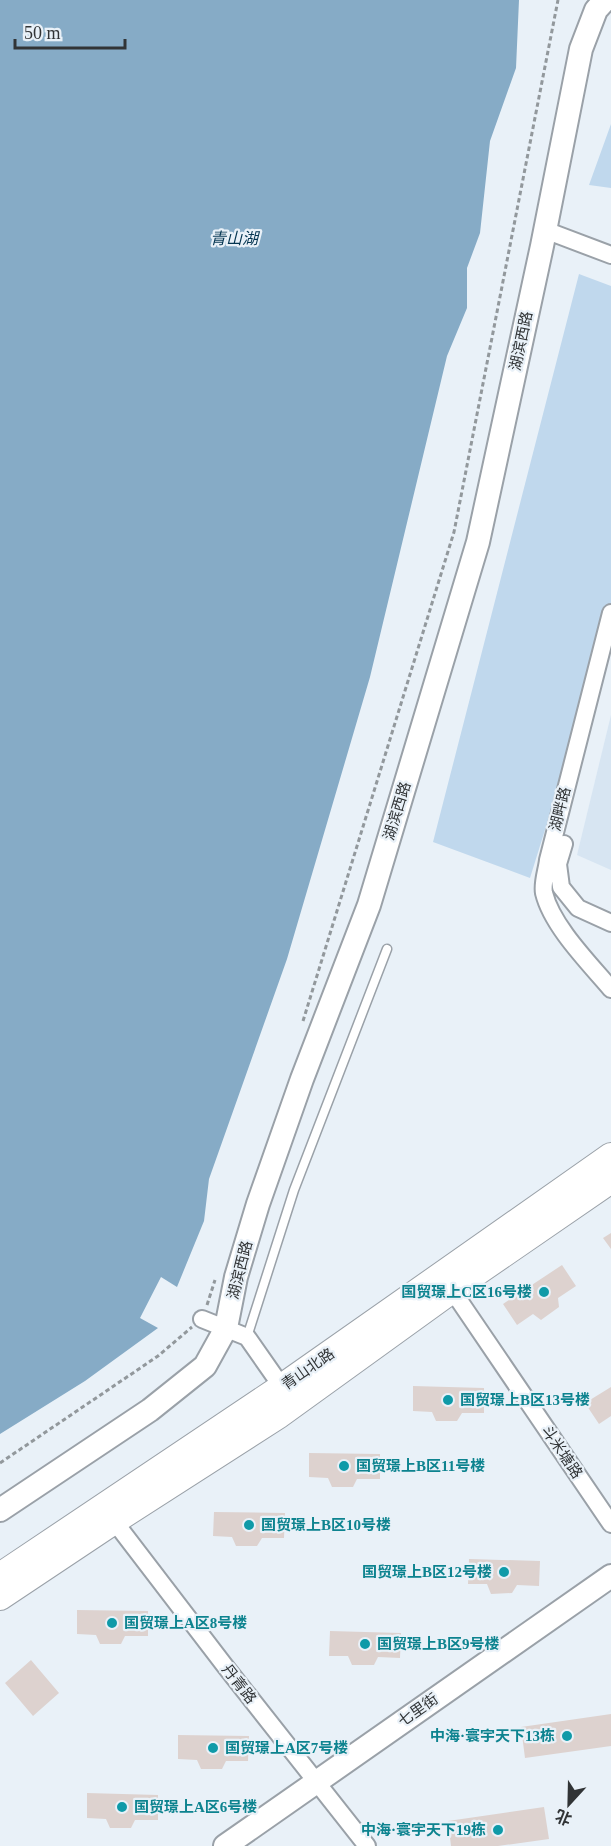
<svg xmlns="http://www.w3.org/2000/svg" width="611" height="1846" font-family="'Times New Roman','Noto Sans SC',serif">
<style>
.built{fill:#d7e5f2}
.green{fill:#c0d8ed}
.water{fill:#86abc6}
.building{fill:#ddd2cf}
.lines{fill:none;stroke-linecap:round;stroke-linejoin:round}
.lane-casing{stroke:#9aa1a8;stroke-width:11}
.street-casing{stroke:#9aa1a8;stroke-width:20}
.secondary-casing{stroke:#9aa1a8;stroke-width:26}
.primary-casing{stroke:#9aa1a8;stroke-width:28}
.path{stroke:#92989c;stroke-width:3;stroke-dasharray:4.5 3;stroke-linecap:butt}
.lane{stroke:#fff;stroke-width:8}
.street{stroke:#fff;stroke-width:16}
.secondary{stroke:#fff;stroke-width:22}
.primary{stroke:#fff;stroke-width:26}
.culture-dot{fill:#0f9aa8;stroke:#e9f1f8;stroke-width:2}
.labels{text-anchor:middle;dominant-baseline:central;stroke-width:4.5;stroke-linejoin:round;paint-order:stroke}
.street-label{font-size:15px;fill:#313436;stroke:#e9f1f8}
.culture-label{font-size:15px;font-weight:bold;fill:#0d838f;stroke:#e9f1f8;text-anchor:start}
.water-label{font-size:16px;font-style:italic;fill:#043551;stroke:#e9f1f8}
</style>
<rect width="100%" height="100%" fill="#e9f1f8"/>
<path class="built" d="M611,715V870L577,855Z"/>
<path class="green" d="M611,124V188L589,185Z
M579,274L611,286V618L530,878L433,842Z"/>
<path class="water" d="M0,0H519L516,68L490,141L480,233L467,268V308L447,356L370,677L287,959L209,1179L204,1221L177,1287L161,1277L140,1318L158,1328L85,1381L0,1434Z"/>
<path class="building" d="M611,1233V1249L603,1238Z
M562,1265L576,1286L558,1298L559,1307L541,1320L533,1314L517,1325L503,1304Z
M413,1386L484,1388V1413H462L457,1421H436L432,1412L413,1411Z
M611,1387V1416L599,1424L585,1403Z
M309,1453L380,1454V1479H357L353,1487H332L328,1478L309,1477Z
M214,1512L285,1513L284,1538H262L257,1546H236L232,1537L213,1536Z
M469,1559L540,1561L539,1586L517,1585L512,1593L491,1594L487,1584H468Z
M77,1610L148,1611V1636H125L121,1644H100L96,1635L77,1634Z
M330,1631L401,1633L400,1658L378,1657L374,1665H352L348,1656H329Z
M31,1660L59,1693L33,1716L5,1683Z
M611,1714V1746L525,1758L521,1727Z
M178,1735L249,1736L248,1761H226L222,1769H201L197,1760L178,1759Z
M87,1793L158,1795V1820H135L131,1828H110L106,1819L87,1818Z
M544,1807L549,1839L498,1846H451L448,1821Z"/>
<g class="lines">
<defs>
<path id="lane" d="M247,1337L294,1190L387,949"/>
<path id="street" d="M545,230L611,255
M611,613L548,860C547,870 542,883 544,893C552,926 589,963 611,989
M564,844L558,864L561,887L578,908L611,923
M452,1290L611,1524
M202,1319L247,1337L282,1387
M114,1521L225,1666L367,1846"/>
<path id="secondary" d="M0,1510L150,1410L205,1366L226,1328L236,1277L258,1204L302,1079L369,905L478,542L542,246L581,49L596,10L605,0
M225,1846L611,1576"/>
<path id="primary" d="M0,1576L282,1387L611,1156
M0,1597L114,1521L279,1415L470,1277L611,1180"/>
</defs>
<use href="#lane" class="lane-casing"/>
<use href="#street" class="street-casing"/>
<use href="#secondary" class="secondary-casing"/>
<use href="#primary" class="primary-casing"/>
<path class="path" d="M303,1021L454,532L558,0
M207,1305L215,1280
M0,1463L158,1356L192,1327"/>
<use href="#lane" class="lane"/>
<use href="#street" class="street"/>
<use href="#secondary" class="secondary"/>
<use href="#primary" class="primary"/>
</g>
<g class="culture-dot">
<circle cx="544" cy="1292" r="6"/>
<circle cx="448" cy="1400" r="6"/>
<circle cx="344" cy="1466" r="6"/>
<circle cx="249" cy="1525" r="6"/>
<circle cx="504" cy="1572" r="6"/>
<circle cx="112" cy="1623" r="6"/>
<circle cx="365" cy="1644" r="6"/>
<circle cx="567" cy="1736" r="6"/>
<circle cx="213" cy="1748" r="6"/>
<circle cx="122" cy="1807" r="6"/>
<circle cx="498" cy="1830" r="6"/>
</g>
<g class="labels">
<g class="street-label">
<text transform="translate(521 341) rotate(-78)">湖滨西路</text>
<text transform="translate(560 809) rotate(-76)">湖畔路</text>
<text transform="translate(397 811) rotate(-73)">湖滨西路</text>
<text transform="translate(240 1270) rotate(-76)">湖滨西路</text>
<text transform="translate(308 1369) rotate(-35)">青山北路</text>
<text transform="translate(562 1452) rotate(56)">斗米塘路</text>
<text transform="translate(239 1684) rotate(52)">丹青路</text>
<text transform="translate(418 1710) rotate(-35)">七里街</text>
</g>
<g class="culture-label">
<text x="532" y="1292" text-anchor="end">国贸璟上C区16号楼</text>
<text x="460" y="1400">国贸璟上B区13号楼</text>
<text x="356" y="1466">国贸璟上B区11号楼</text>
<text x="261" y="1525">国贸璟上B区10号楼</text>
<text x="492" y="1572" text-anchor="end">国贸璟上B区12号楼</text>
<text x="124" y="1623">国贸璟上A区8号楼</text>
<text x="377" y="1644">国贸璟上B区9号楼</text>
<text x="555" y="1736" text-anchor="end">中海·寰宇天下13栋</text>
<text x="225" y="1748">国贸璟上A区7号楼</text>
<text x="134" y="1807">国贸璟上A区6号楼</text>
<text x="486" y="1830" text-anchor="end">中海·寰宇天下19栋</text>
</g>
<g class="water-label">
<text x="234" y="238">青山湖</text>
</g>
</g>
<g transform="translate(569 1804) rotate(202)" stroke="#e9f1f8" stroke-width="4.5" paint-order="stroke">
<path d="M0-4.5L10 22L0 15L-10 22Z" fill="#313436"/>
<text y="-9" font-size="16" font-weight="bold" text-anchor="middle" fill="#313436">北</text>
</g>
<path d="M15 39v9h110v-9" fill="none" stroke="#313436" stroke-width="3"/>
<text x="24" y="39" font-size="18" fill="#313436" stroke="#e9f1f8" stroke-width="4.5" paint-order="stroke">50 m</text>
</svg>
